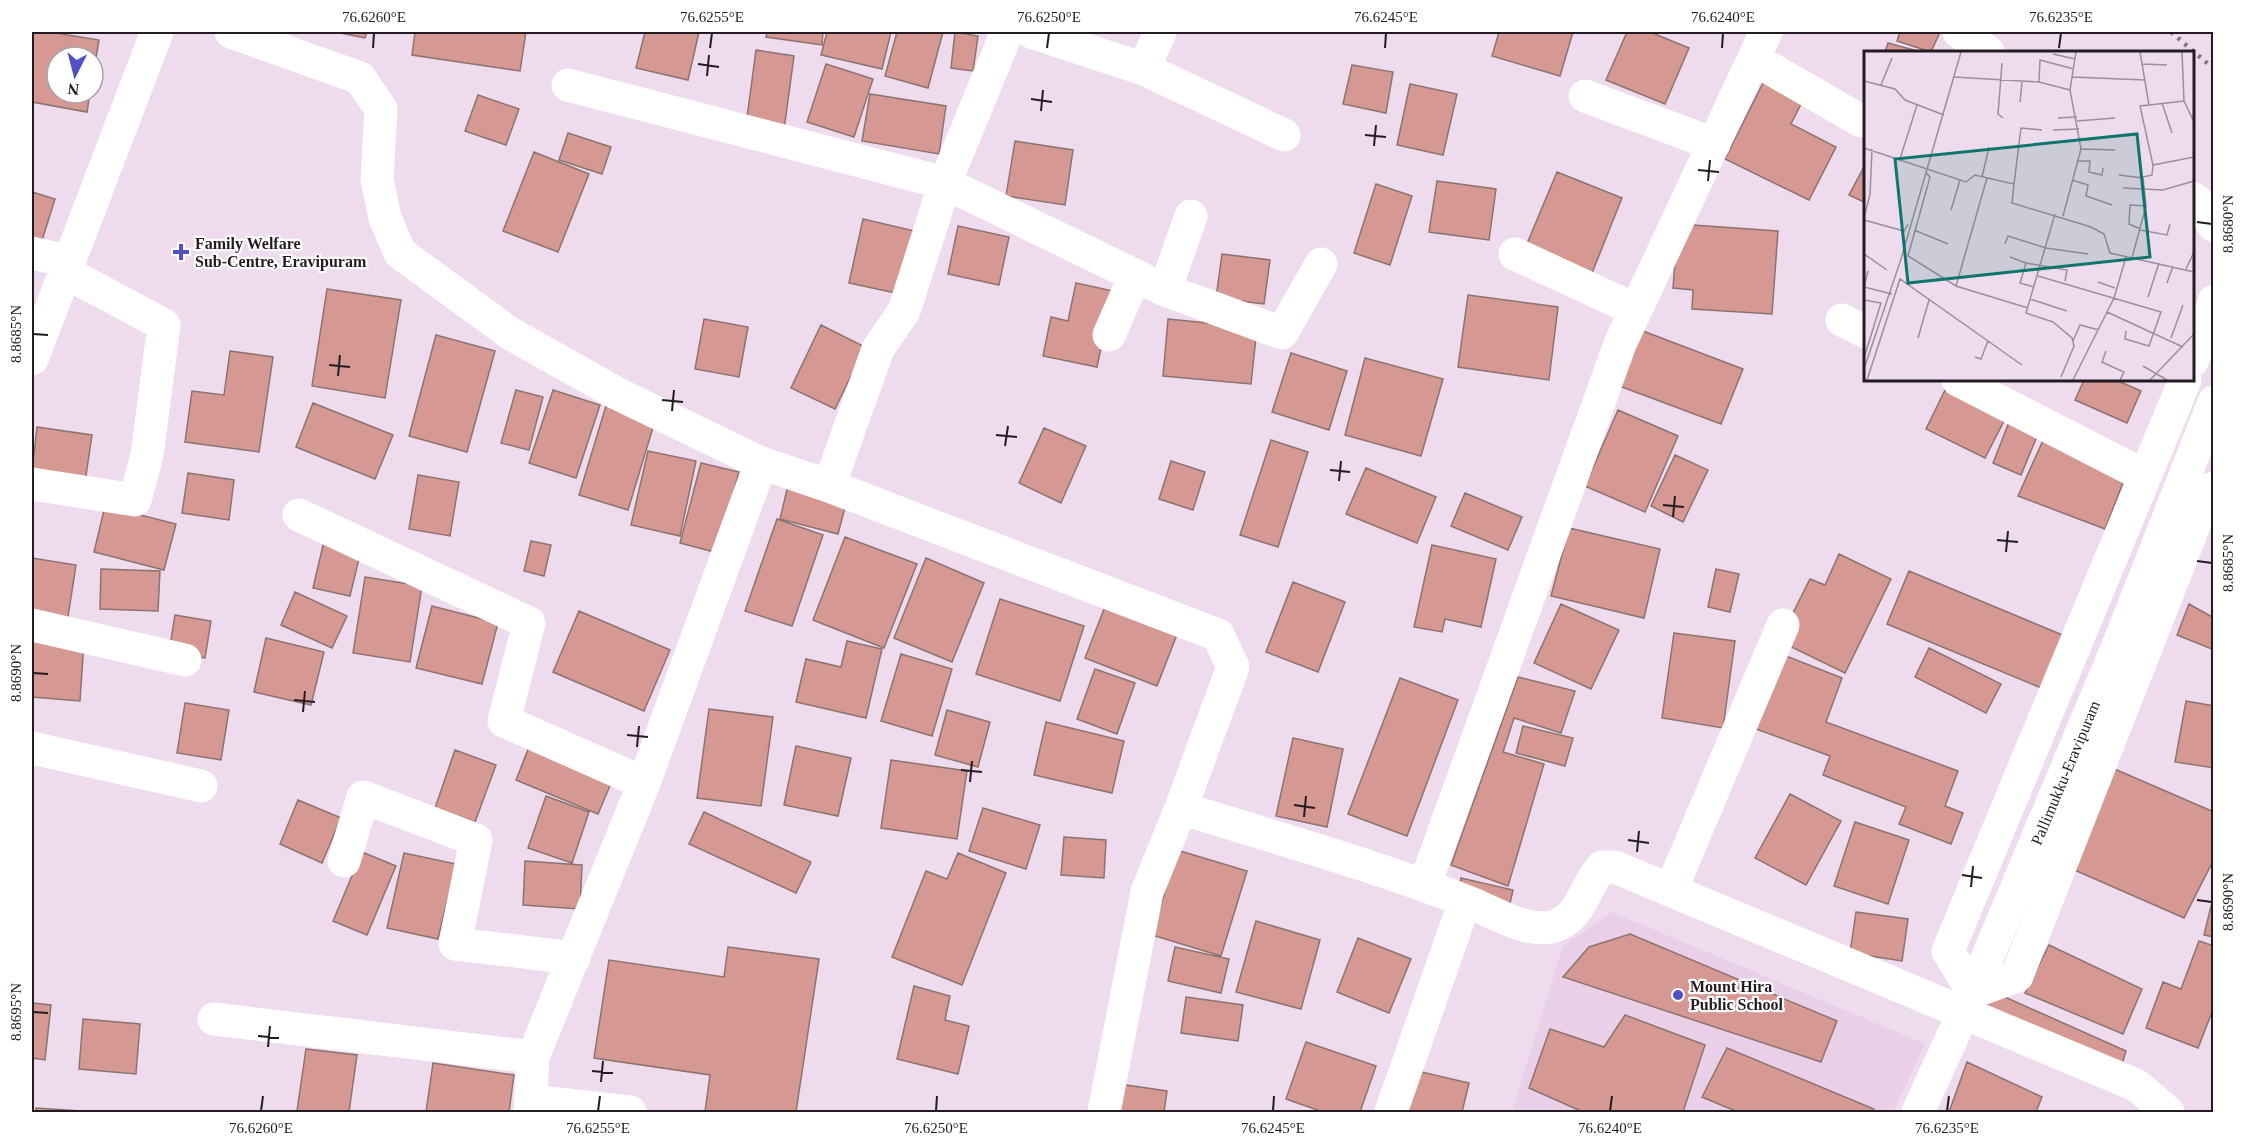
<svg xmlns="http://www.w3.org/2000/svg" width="2245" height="1144" font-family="Georgia,serif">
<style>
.built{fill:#e9cfe8}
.building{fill:#d59892;stroke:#8d7370;stroke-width:1.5}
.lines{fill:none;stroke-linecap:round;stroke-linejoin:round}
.minor{stroke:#fff;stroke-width:33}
.secondary{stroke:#fff;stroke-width:33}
.rail{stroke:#827581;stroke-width:4.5;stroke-dasharray:3 6;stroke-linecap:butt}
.ticks{fill:none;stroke:#231b22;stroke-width:2}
.poi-dot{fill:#504fc6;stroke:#fff;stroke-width:2}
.labels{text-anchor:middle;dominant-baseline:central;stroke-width:4.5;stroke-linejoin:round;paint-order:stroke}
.poi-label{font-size:16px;font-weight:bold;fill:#231b22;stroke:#fff;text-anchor:start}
.street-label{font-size:16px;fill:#231b22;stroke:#fff}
.inset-road{fill:none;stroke:#9d8e9c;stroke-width:1.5}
.view{fill:#0f766e;fill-opacity:0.15;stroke:#0f766e;stroke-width:3}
.inset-edge{fill:none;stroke:#231b22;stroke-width:3}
.neatline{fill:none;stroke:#231b22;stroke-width:2}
.ticks-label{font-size:15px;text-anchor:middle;fill:#231b22}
</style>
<rect width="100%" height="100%" fill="#eedbed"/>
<path class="built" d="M1612,912L1925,1044L1893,1112H1512L1563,946Z"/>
<path class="building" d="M32,32H50L99,40L93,75V57H57V93H90L87,112L32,102Z
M335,32H367L365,38Z
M415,32H526L520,71L412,55Z
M645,32H699L688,80L636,68Z
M767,32H823L822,45L766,37Z
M827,32H891L882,69L821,55Z
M897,32H943L928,88L885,76Z
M955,32L978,36L973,71L951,68Z
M1499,32H1573L1560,76L1492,56Z
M1627,32H1650L1689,48L1665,104L1606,80Z
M1900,32H1940L1931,52L1897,41Z
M1888,43L1921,52H1885Z
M756,50L794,56L784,130L746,125Z
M826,64L873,79L854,137L807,122Z
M1352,65L1393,72L1386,113L1343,104Z
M1764,81L1803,100L1791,124L1836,147L1809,200L1725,159Z
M1410,84L1457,94L1443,155L1397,145Z
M870,94L946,106L939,154L862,141Z
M478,95L519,109L506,145L465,131Z
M568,133L611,147L602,174L559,160Z
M1015,141L1073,150L1065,205L1006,196Z
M534,152L589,174L558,252L503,231Z
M1866,163V203L1849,195Z
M1557,172L1622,198L1592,273L1526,246Z
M1437,181L1496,189L1489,240L1429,232Z
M1376,184L1412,196L1390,265L1354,253Z
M32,192L55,199L39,250L32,248Z
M863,219L919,232L905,295L849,283Z
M1678,224L1778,231L1772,314L1692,309L1693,290L1673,288Z
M958,226L1009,237L999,285L948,274Z
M1222,254L1270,260L1264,304L1216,298Z
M1076,283L1113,291L1097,367L1043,356L1051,317L1068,321Z
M327,289L401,300L385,398L312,386Z
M1468,295L1558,307L1549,380L1458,367Z
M704,319L748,327L739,377L695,369Z
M1168,319L1257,328L1251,384L1163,376Z
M821,325L865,347L835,409L791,388Z
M1635,328L1743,369L1721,424L1614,384Z
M436,335L495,351L467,452L409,436Z
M230,351L273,357L259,452L185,442L192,391L224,395Z
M1291,353L1347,371L1329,430L1272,412Z
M1365,358L1443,379L1421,456L1345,435Z
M2084,380H2116L2141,391L2127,423L2075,400Z
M516,390L543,397L529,450L501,443Z
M553,390L600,405L576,478L529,463Z
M1945,390L2005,419L1985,458L1926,429Z
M609,396L658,411L628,510L579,495Z
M313,403L393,435L375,479L296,447Z
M1618,410L1678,436L1645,512L1585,486Z
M2011,417L2040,429L2021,475L1993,463Z
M37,427L92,435L85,482L32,472Z
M1044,428L1086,446L1061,503L1019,483Z
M2045,436L2123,483L2105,529L2018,496Z
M1271,440L1308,452L1278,547L1240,535Z
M648,451L696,461L680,536L631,525Z
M1675,455L1708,470L1683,522L1651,506Z
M1171,461L1205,472L1193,510L1159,499Z
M701,463L739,472L718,553L680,543Z
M1366,468L1436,497L1417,543L1346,514Z
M188,473L234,480L229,520L182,513Z
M418,475L459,482L450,536L409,529Z
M790,477L849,492L838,534L780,519Z
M1465,493L1522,517L1508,550L1451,526Z
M105,506L176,524L164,570L94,552Z
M777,519L823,535L792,626L745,611Z
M1569,528L1660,549L1644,618L1551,596Z
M325,537L362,546L350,596L313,588Z
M845,537L917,564L884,648L813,620Z
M531,541L551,545L544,576L524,571Z
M1432,545L1496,559L1481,627L1445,619L1442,632L1414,627Z
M1839,554L1891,579L1845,673L1779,641L1810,579L1825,585Z
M32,558L76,565L67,623L32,618Z
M926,558L984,583L952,662L894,638Z
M101,569L160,571L158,611L100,609Z
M1716,569L1739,574L1730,612L1708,607Z
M1909,571L2072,639L2051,692L1887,624Z
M365,577L422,586L410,662L353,653Z
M1293,582L1345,602L1318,672L1266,652Z
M295,592L347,616L332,648L281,625Z
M1000,599L1084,626L1060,701L976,674Z
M1106,604L1178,632L1157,686L1085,658Z
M1561,604L1619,630L1591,689L1534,663Z
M2189,604L2214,618V650L2177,635Z
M432,606L498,623L482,684L416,668Z
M579,611L670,650L644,711L553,672Z
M175,615L211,621L205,658L169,652Z
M1674,633L1735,641L1723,728L1662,718Z
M32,638L84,641L80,701L32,697Z
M266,638L324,652L311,705L254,692Z
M847,641L882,649L866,718L796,702L806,659L841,667Z
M1929,648L2001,684L1986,713L1915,677Z
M1776,652L1842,678L1826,722L1958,771L1945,806L1963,813L1951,844L1899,824L1906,807L1823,775L1830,756L1748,726Z
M901,654L952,669L932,736L881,721Z
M1095,669L1135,683L1117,734L1077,719Z
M1518,677L1575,691L1561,733L1514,718L1503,752L1544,764L1508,886L1451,865Z
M1400,678L1458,700L1407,836L1348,814Z
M2186,701L2214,706V768L2175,762Z
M185,703L229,710L221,760L177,753Z
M709,709L773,717L761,806L697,798Z
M947,710L990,722L978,767L935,755Z
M1046,722L1124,741L1112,793L1034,775Z
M1523,726L1573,738L1565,766L1516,753Z
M1293,738L1343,749L1327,827L1276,816Z
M796,746L851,758L838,816L784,805Z
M529,747L612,781L598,814L516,780Z
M455,750L496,765L475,822L435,808Z
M891,760L967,771L957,839L881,828Z
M2103,764L2214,812V859L2184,918L2070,868Z
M1790,794L1841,821L1806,885L1755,858Z
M546,796L589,812L572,863L528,848Z
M298,800L341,818L322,863L280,844Z
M983,808L1040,825L1026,869L969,851Z
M704,812L811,862L796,893L689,844Z
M1855,822L1909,840L1888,904L1834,886Z
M1064,837L1106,840L1104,878L1061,875Z
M1177,850L1247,871L1221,956L1152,935Z
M362,852L396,866L367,935L333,921Z
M404,853L456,864L438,939L387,928Z
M958,853L1006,873L962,985L892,957L926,871L947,879Z
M525,861L582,865L580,909L523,905Z
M1461,878L1513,890L1507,916L1455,904Z
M2214,894V937L2204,935Z
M1856,912L1908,919L1902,961L1850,953Z
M1256,921L1320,940L1301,1009L1236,992Z
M1630,934L1837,1021L1821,1062L1563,977L1589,947Z
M1358,938L1411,959L1389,1013L1337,992Z
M2199,941L2214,946V1007L2198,1048L2146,1028L2163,982L2181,989Z
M2049,945L2142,989L2123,1034L2025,993Z
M728,947L819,959L796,1112H705L710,1075L594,1058L609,960L724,977Z
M1175,947L1229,959L1221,993L1168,981Z
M914,986L950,996L945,1020L969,1026L958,1074L897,1059Z
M1996,993L2126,1051L2120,1071L1982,1011Z
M1186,997L1243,1005L1238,1041L1181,1033Z
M32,1003L51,1005L45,1060L32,1058Z
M1625,1015L1705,1045L1683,1112H1583L1529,1088L1550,1029L1604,1047Z
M83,1019L140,1024L136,1074L79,1069Z
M1306,1042L1376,1066L1360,1112H1323L1286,1099Z
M1727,1048L1874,1109L1872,1112H1738L1702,1097Z
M306,1049L357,1055L349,1112L297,1111Z
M1967,1062L2042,1097L2036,1112H1949Z
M433,1063L514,1075L509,1112H426Z
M1413,1070L1469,1083L1462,1112H1403Z
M1119,1084L1167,1091L1164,1112H1115Z
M36,1108L97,1112H36Z"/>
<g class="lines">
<path class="minor" d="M231,32L360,78L381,109L377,179L385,218L400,253L511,334L618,394L761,463L829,486L1218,635L1233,667L1181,808C1279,839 1378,866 1473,904C1497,914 1529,934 1555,926C1582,917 1584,886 1602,867H1615L2136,1085L2168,1112
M1031,32L1144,69
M1160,32L1144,69L1284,135
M1959,32L1988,52
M1754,59L1861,121
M568,85L945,183L1165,290L1282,333L1321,264
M1585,96L1714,144
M2192,198L2199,203L2214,226
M32,253L68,261
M1515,254L1636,310
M1165,290L1191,216
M1842,320L1866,332
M1109,335L1135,276
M32,359L157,32
M2192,361L2209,321L2214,301
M1958,380L2145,476
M2185,380L1948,951L1973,992L2017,976L2208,490L2214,488
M32,484L135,500L147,455L164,325L65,272
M829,486L878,349L904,311L945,183L1007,32
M299,515L529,623L504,721L644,783
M32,625L185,660
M32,748L201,786
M344,861L363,797L476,840L455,944L574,958
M1425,884L1620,344L1766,32
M1671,890L1783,625
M214,1019L533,1057
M531,1101L630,1112
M530,1112L533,1057L644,783L761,463
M1104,1112L1147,892L1181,808
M1391,1112L1465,901"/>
<path class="secondary" id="s1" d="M1918,1112L1973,992L2118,646L2214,402"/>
<path class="rail" d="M2171,32L2214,69"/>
</g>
<path class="ticks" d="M373,48L374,33M710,48L712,33M1047,48L1049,33M1385,48L1386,33M1722,48L1723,33M2059,48L2061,33M698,64L719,67M707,76L709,55M1031,99L1052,102M1041,111L1043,90M1365,135L1386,137M1374,146L1376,125M1698,170L1719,172M1708,181L1710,160M2197,222L2212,224M33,334L48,335M329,365L350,367M338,376L340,355M662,400L683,402M672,411L674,390M996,435L1017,437M1005,446L1008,426M1330,470L1350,472M1339,481L1341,461M1663,505L1684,507M1673,517L1675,496M1997,540L2018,542M2006,552L2008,531M2197,561L2212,563M33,673L48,674M294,700L315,702M303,712L305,691M627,735L648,737M637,747L639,726M961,770L982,772M970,782L972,761M1294,805L1315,808M1304,817L1306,796M1628,840L1649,843M1637,852L1639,831M1962,875L1982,878M1971,887L1973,866M2197,900L2212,902M33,1012L48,1013M258,1036L279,1038M268,1047L270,1026M592,1071L613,1073M601,1082L603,1061M261,1111L263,1096M598,1111L600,1096M936,1111L937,1096M1273,1111L1274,1096M1610,1111L1612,1096M1947,1111L1949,1096"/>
<g class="poi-dot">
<path d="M178 243h6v6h6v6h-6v6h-6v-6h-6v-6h6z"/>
<circle cx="1678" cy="995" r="6"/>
</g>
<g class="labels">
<g class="poi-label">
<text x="195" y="243">Family Welfare<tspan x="195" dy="18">Sub-Centre, Eravipuram</tspan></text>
<text x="1690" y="986">Mount Hira<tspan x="1690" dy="18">Public School</tspan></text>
</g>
<g class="street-label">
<text stroke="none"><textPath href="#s1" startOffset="370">Pallimukku-Eravipuram</textPath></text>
</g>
</g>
<g transform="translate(1864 51)">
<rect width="330" height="330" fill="#eedbed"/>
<path class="inset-road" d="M318,1L320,50M189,3L211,8M138,12L134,63L139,67M278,13L303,14M90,26L175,31L206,39M208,26L281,29M0,30L31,38L41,49L80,64M175,31L176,9L210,18M17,34L28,7M156,51L158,31M298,52L308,82M285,54L320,50L330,71M194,67L213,66M213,70L251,67M189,79L215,78M216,88L241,87M0,97L102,131L111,124L150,133L148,152L227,176L240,183L246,202L330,221M217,98L251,99M36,108L53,54M213,110H226L225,121L238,124L239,117M289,114L330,106M62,122L66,126L44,205L92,235L164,257M255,124L279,127M118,126L125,96M208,129L224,134L222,145L248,154M150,133L157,77L178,79M259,137L299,139L330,130M87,159L96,129M191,163L162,262L189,271L208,287L210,295L197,326M199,165L217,98L206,39L212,1M0,166L6,144L8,98M0,169L40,180L44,173M276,178L265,173L266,154L282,155M50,179L84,193M276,179L303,184L306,173M141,193L144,185L182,197L224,203M0,203L23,219M146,206L162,212L156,232L170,236M268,207L282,155L279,126L288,124L289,114L276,55L285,54L276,1M162,212L203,219L201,230M322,218L330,201M4,220L0,236L28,243M174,225L297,261L285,295L261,288L262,280M234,231L251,237M303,232L309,215M92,235L123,127M284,246L295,212M166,248L203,260M0,249L17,252L0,307M243,261L319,296M54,287L65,249M307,287L319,254M209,290L216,274L235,279M242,300L238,311L260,321L256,329M111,306L117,308L124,290M279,315L303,329M0,318L37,208L97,1M3,329L36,228L158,314M209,329L250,247L262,206M286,329L330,283"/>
<path class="view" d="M273,83L286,206L44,232L31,108Z"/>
<rect width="330" height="330" class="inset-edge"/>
</g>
<rect width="2245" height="1144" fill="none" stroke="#ffffff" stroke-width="66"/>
<g transform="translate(75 75) rotate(186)"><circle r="28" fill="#ffffff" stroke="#a7a4a7" stroke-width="1.5"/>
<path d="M0-4.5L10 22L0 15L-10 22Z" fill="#504fc6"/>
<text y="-9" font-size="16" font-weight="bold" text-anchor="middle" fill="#231b22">N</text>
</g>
<rect x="33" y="33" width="2179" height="1078" class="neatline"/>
<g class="ticks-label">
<text x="374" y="22">76.6260°E</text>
<text x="712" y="22">76.6255°E</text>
<text x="1049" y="22">76.6250°E</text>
<text x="1386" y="22">76.6245°E</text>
<text x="1723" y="22">76.6240°E</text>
<text x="2061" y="22">76.6235°E</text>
<text transform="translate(2228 224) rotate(-90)" y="5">8.8680°N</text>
<text transform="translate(16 334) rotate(-90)" y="5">8.8685°N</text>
<text transform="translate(2228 563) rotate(-90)" y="5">8.8685°N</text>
<text transform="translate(16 673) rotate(-90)" y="5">8.8690°N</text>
<text transform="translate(2228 902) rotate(-90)" y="5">8.8690°N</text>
<text transform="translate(16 1012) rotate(-90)" y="5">8.8695°N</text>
<text x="261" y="1133">76.6260°E</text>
<text x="598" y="1133">76.6255°E</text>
<text x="936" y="1133">76.6250°E</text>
<text x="1273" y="1133">76.6245°E</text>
<text x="1610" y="1133">76.6240°E</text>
<text x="1947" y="1133">76.6235°E</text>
</g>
</svg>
